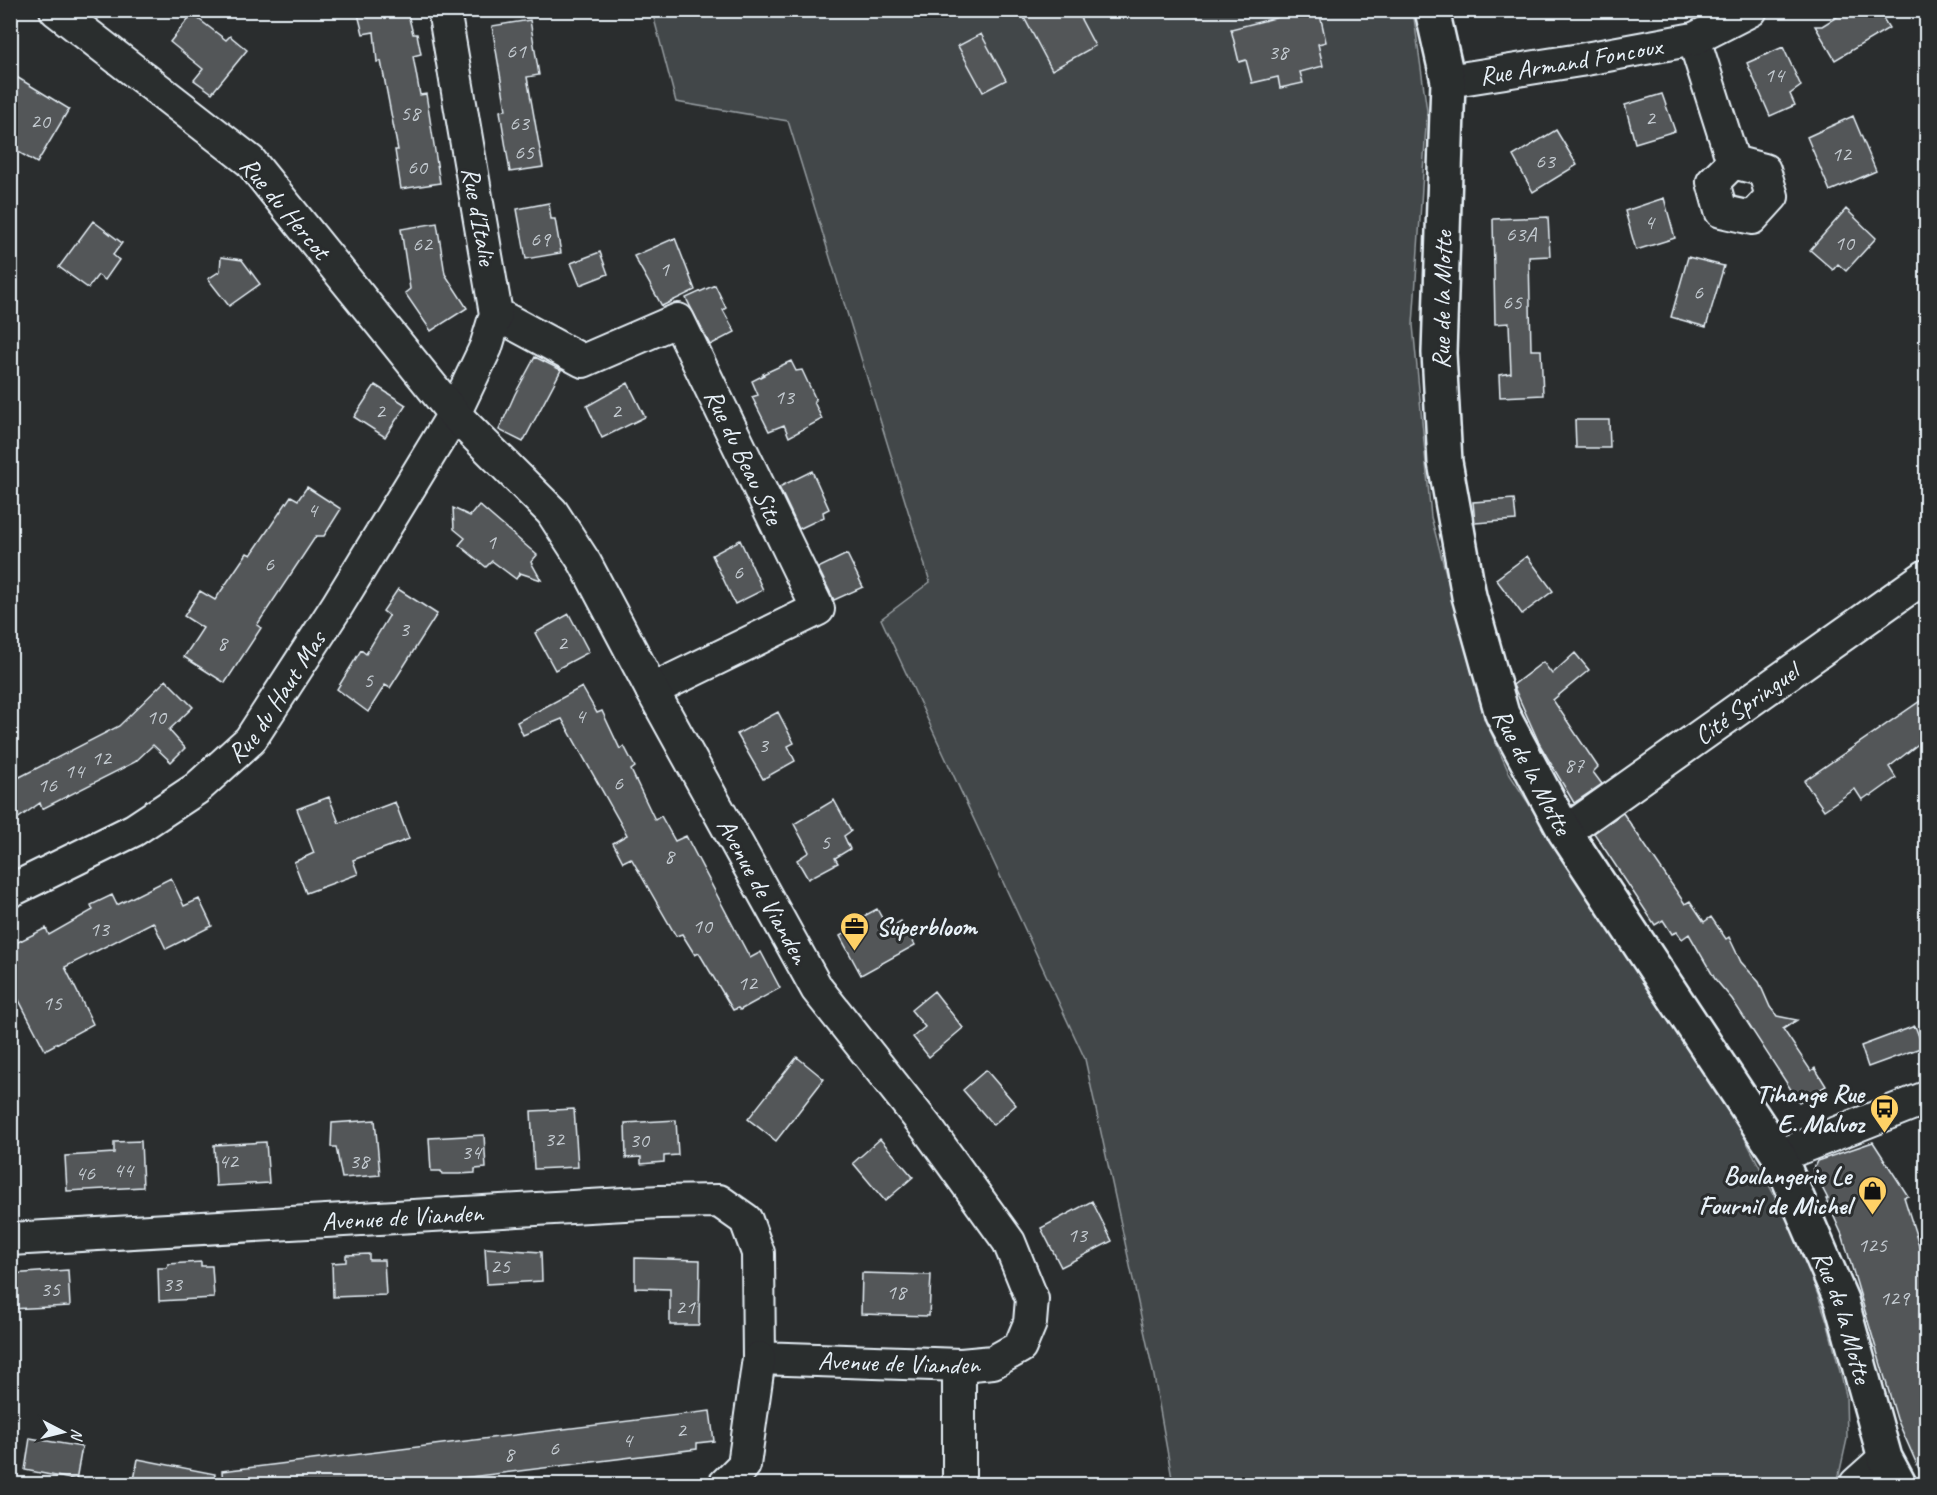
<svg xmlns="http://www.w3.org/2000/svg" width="1937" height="1495" font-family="Caveat,sans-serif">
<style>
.green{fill:#424648;stroke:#959ca0;stroke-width:1.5}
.building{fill:#535759;stroke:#e8f1f8;stroke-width:1.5}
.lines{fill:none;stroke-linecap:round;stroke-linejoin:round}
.minor-casing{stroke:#e8f1f8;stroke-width:36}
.tertiary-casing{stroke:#e8f1f8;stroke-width:38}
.minor{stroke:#2a2d2e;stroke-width:32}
.tertiary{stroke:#2a2d2e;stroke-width:33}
.labels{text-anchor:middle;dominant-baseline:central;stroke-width:6;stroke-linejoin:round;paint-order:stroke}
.number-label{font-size:22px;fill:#c3cad0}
.street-label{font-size:26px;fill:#e8f1f8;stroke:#2a2d2e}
.poi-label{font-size:26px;font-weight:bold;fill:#e8f1f8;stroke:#2a2d2e;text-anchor:end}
</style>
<rect width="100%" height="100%" fill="#2a2d2e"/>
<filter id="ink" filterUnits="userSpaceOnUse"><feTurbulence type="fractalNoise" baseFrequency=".0167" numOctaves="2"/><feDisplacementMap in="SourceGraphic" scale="12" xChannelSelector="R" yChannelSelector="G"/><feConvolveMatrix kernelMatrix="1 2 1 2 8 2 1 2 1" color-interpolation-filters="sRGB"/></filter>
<g filter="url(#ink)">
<path class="green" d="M652,11H1413L1427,111L1413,325L1431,517L1484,717L1510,775L1738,1125L1801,1247L1827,1321L1846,1395L1847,1439L1837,1484H1173L1154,1376L1085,1059L881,619L930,582L788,121L676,102Z"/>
<path class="building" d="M357,10H407L413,34H417L421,54L413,56L420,95L426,94L440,183L401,189L395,150H398L381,61L377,62L374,32L363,34Z
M1020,10H1076L1095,46L1052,70Z
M1307,10H1319L1326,42L1318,44L1323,66L1300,72L1303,83L1280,88L1278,77L1252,83L1246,60L1239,62L1231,29Z
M1848,10H1878L1889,28L1835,60L1815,26H1822Z
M192,14L226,40L230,36L247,50L212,93L194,80L203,69L170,42Z
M530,20L539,75L527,77L543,167L510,172L500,111L506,110L492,26Z
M981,34L1006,80L983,92L958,46Z
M1783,47L1801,86L1790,94L1795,105L1770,116L1747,63Z
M10,73L69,109L37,163L10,147Z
M1662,94L1675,131L1635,143L1625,105Z
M1853,116L1876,171L1830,191L1807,137Z
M1556,130L1577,165L1533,192L1513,156Z
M1664,198L1675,238L1636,250L1625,211Z
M549,203L551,219H555L561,253L526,259L517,209Z
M1846,209L1876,238L1846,271L1838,264L1833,270L1810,250Z
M1548,217L1550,256L1529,257L1531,350H1541L1543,395L1500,397L1499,375L1511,373L1509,323L1495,324L1493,219Z
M93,221L122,243L113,255L119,260L105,280L98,275L88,288L59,267Z
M437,223L445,274L467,308L431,331L405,293L410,289L401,229Z
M675,238L695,290L662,306L634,256Z
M600,252L608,274L580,285L571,263Z
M221,257L242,260L260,284L229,306L208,279L220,271Z
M1688,257L1724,266L1706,327L1671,317Z
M715,285L726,308L723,310L735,332L710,345L686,298Z
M535,357L561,370L523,442L499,430L515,394Z
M791,361L796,371L802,370L816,400L814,402L822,419L789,437L784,425L769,431L752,397L758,395L752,381L764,375L763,374Z
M628,383L645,417L602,438L587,406Z
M375,385L406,405L385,437L354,417Z
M1575,420H1609L1610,448H1576Z
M812,471L829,509L823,512L824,517L799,529L779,487Z
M307,487L341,509L324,536H316L257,625L261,628L225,683L184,657L203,628L184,616L200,591L215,600L247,553L251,555L291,496L298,500Z
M1514,499L1516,520L1475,523L1473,502Z
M479,505L537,555L531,562L541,580L520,573L516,579L492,561L486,567L459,545L465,538L454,529L453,508L470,516Z
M740,540L763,590L735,604L712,555Z
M847,554L863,587L834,600L818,568Z
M1527,556L1553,591L1522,614L1496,579Z
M398,589L437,614L390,688L385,685L368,712L337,689L361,650L366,654L389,616L383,611Z
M569,614L589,652L555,670L535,633Z
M1575,653L1589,670L1553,700L1598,767L1593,772L1602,784L1574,803L1540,745L1513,685L1543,662L1552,674Z
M166,680L193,707L169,730L185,748L171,762L153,745L135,762L42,809L40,803L10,824V782L119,726Z
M582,687L597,713L602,711L620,749L624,746L635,767L631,770L655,820L661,816L675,841L686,836L750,958L761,952L780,988L740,1010L738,1008L733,1010L699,953L695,955L682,934L676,936L631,858L623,862L613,843L627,835L562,719L523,735L517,722Z
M1926,697V738L1889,767L1896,778L1871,796L1869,795L1862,800L1855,789L1824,810L1804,781Z
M778,712L794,743L788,746L795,761L763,779L737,734Z
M329,797L339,823L395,802L409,839L353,860L358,874L306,893L294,862L314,853L297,809Z
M834,800L851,831L844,836L850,849L835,858L838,863L808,879L797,860L809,852L794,824Z
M1623,813L1685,904L1690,901L1704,922L1711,917L1726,939L1729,937L1741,962L1759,982L1770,1007L1777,1016L1797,1020L1783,1029L1811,1071L1815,1068L1826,1086L1799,1102L1732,999L1715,979L1689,934L1682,939L1677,932L1672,934L1663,920L1655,925L1594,833Z
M171,878L184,906L199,899L212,926L166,949L153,922L65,967L93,1024L45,1050L10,983V946L46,928L49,935L93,910L91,905L112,895L117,905Z
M877,909L888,929L901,921L915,945L861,975L840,936L854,928L851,923Z
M934,991L963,1028L929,1057L913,1037L925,1027L911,1010Z
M1915,1026L1923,1047L1868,1067L1861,1046Z
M797,1057L824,1079L776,1141L748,1119Z
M986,1070L1016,1105L993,1125L963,1090Z
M574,1109L578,1167L534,1169L531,1111Z
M375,1120L380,1175L342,1178L336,1147H331L332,1123Z
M676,1120L678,1155L664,1156V1162L641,1164V1157L626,1158L625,1123Z
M484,1135L486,1168L475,1169V1173L459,1174H442L441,1171H431L429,1138Z
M880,1139L913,1177L885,1201L853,1163Z
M141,1141L143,1187L67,1191L65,1156L114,1153V1142Z
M266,1142L269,1183L216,1186L214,1145Z
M1873,1142L1908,1196L1904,1197L1920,1248L1926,1246V1485L1897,1419L1843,1237L1826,1199H1828L1813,1170L1817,1161Z
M1092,1201L1112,1241L1061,1267L1041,1228Z
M485,1248L541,1252L542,1281L487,1284Z
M369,1254V1260H384L386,1295L333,1297L332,1263L346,1262V1255Z
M635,1258L700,1260L699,1325H670V1289L635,1288Z
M201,1262V1266H212L214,1298L159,1301L158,1268H167L168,1264Z
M68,1270L70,1306L10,1309V1274Z
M862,1273L931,1275L929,1316L861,1314Z
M710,1411L714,1441L697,1443V1449L405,1485H223L222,1471Z
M30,1438L82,1447L76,1480L25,1470Z
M138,1459L215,1474L214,1485H133Z"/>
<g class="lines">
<defs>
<g id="minor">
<path d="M1694,39L1733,162L1713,182L1721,211L1752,218L1772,196L1764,170L1733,162"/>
<path id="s1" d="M1448,81L1580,60L1694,39L1751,10"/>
<path id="s2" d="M496,314L583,361L678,320L818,609L652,690"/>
<path id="s3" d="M1565,832L1926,576"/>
<path id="s4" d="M10,891L134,830L196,789L250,740L337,606L454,414L486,347L496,314L444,10"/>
<path d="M1779,1156L1926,1098"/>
<path id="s5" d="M10,1239L660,1202L719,1201L746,1220L758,1253L759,1358L961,1365L993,1362L1020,1347L1030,1323L1032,1299L1009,1242L927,1128L817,989L652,690L585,563L552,512L454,414L250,161L56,10"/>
<path d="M725,1484L744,1465L759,1358"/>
<path d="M959,1484V1379L961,1365"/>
<path d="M1856,1484L1885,1458"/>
</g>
<g id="tertiary">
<path id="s6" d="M1432,10L1448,81L1439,353L1445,462L1469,596L1502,714L1565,832L1779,1156L1841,1300L1885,1458L1899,1484"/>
</g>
</defs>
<use href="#minor" class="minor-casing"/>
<use href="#tertiary" class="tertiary-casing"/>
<use href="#minor" class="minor"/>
<use href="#tertiary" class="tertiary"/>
</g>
</g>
<defs>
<symbol id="office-pin" viewBox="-11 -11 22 30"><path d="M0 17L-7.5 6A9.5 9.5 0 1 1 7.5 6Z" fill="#ffd166" stroke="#2a2d2e"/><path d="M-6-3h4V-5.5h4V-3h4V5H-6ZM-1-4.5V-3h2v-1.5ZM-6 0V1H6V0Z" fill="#111"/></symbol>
<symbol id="bus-pin" viewBox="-11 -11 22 30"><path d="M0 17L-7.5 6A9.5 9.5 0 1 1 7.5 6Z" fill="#ffd166" stroke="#2a2d2e"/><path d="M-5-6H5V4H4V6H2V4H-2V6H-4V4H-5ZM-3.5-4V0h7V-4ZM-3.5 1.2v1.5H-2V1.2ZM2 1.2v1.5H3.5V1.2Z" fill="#111"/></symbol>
<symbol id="shop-pin" viewBox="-11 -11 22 30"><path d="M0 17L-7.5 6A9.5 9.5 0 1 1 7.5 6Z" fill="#ffd166" stroke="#2a2d2e"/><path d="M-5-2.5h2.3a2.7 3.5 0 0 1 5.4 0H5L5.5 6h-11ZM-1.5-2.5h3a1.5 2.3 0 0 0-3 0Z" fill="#111"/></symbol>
</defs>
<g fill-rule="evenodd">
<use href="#office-pin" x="838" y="910" width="33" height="45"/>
<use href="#bus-pin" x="1868" y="1092" width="33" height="45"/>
<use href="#shop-pin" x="1856" y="1174" width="33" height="45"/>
</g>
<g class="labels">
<g class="number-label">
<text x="516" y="51">61</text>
<text x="1278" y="52">38</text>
<text x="1774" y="75">14</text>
<text x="410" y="113">58</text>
<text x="1650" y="118">2</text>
<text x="40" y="121">20</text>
<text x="519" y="123">63</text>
<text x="524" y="152">65</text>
<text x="1841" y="154">12</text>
<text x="1545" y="161">63</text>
<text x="417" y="167">60</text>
<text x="1649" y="222">4</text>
<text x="1521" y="234">63A</text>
<text x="540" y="239">69</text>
<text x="1844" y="243">10</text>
<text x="422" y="244">62</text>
<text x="664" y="269">1</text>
<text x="1698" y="292">6</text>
<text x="1512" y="302">65</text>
<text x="784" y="397">13</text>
<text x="380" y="411">2</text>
<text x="616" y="411">2</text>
<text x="312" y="510">4</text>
<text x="491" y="542">1</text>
<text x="269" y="564">6</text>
<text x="738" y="572">6</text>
<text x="404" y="629">3</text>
<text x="222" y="643">8</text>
<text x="562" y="643">2</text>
<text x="368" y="680">5</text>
<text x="580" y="716">4</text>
<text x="156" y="717">10</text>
<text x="763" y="745">3</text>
<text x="101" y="758">12</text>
<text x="1574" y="765">87</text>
<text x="74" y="771">14</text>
<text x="618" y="783">6</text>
<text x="47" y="785">16</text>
<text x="825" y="842">5</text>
<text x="669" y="856">8</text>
<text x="702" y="926">10</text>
<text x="99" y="929">13</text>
<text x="747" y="983">12</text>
<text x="52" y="1003">15</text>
<text x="554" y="1139">32</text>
<text x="639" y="1140">30</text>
<text x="471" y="1152">34</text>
<text x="228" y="1161">42</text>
<text x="359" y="1161">38</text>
<text x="123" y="1170">44</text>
<text x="85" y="1173">46</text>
<text x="1077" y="1235">13</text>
<text x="1872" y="1245">125</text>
<text x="500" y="1266">25</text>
<text x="172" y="1284">33</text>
<text x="50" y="1289">35</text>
<text x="896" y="1292">18</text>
<text x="1894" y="1298">129</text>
<text x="685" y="1307">21</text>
<text x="681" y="1430">2</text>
<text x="627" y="1440">4</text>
<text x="554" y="1448">6</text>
<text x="509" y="1454">8</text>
</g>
<g class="street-label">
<text stroke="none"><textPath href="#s1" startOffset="124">Rue Armand Foncoux</textPath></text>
<text transform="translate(285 208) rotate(50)">Rue du Hercot</text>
<text transform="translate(479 216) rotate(80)">Rue d'Italie</text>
<text transform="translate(1442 300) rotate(-89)">Rue de la Motte</text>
<text stroke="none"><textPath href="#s2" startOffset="354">Rue du Beau Site</textPath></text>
<text stroke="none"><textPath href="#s4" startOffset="336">Rue du Haut Mas</textPath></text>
<text stroke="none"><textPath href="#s3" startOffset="222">Cité Springuel</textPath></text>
<text stroke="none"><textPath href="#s6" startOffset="778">Rue de la Motte</textPath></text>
<text transform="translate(763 891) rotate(61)">Avenue de Vianden</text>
<text stroke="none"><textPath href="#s5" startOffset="393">Avenue de Vianden</textPath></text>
<text stroke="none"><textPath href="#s6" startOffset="1408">Rue de la Motte</textPath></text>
<text stroke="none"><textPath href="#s5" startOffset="1023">Avenue de Vianden</textPath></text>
</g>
<g class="poi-label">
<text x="876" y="926" text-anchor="start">Superbloom</text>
<text x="1864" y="1093">Tihange Rue<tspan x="1864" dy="30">E. Malvoz</tspan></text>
<text x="1851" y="1175">Boulangerie Le<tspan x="1851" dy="30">Fournil de Michel</tspan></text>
</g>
</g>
<rect width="1937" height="1495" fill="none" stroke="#2a2d2e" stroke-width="36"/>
<rect x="18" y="18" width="1901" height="1459" fill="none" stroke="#e8f1f8" stroke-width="2" filter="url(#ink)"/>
<g transform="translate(63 1432) rotate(97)" stroke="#2a2d2e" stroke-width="4.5" paint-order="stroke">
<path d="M0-4.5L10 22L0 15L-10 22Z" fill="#e8f1f8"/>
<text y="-9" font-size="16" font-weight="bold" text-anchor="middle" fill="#e8f1f8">N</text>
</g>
</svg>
